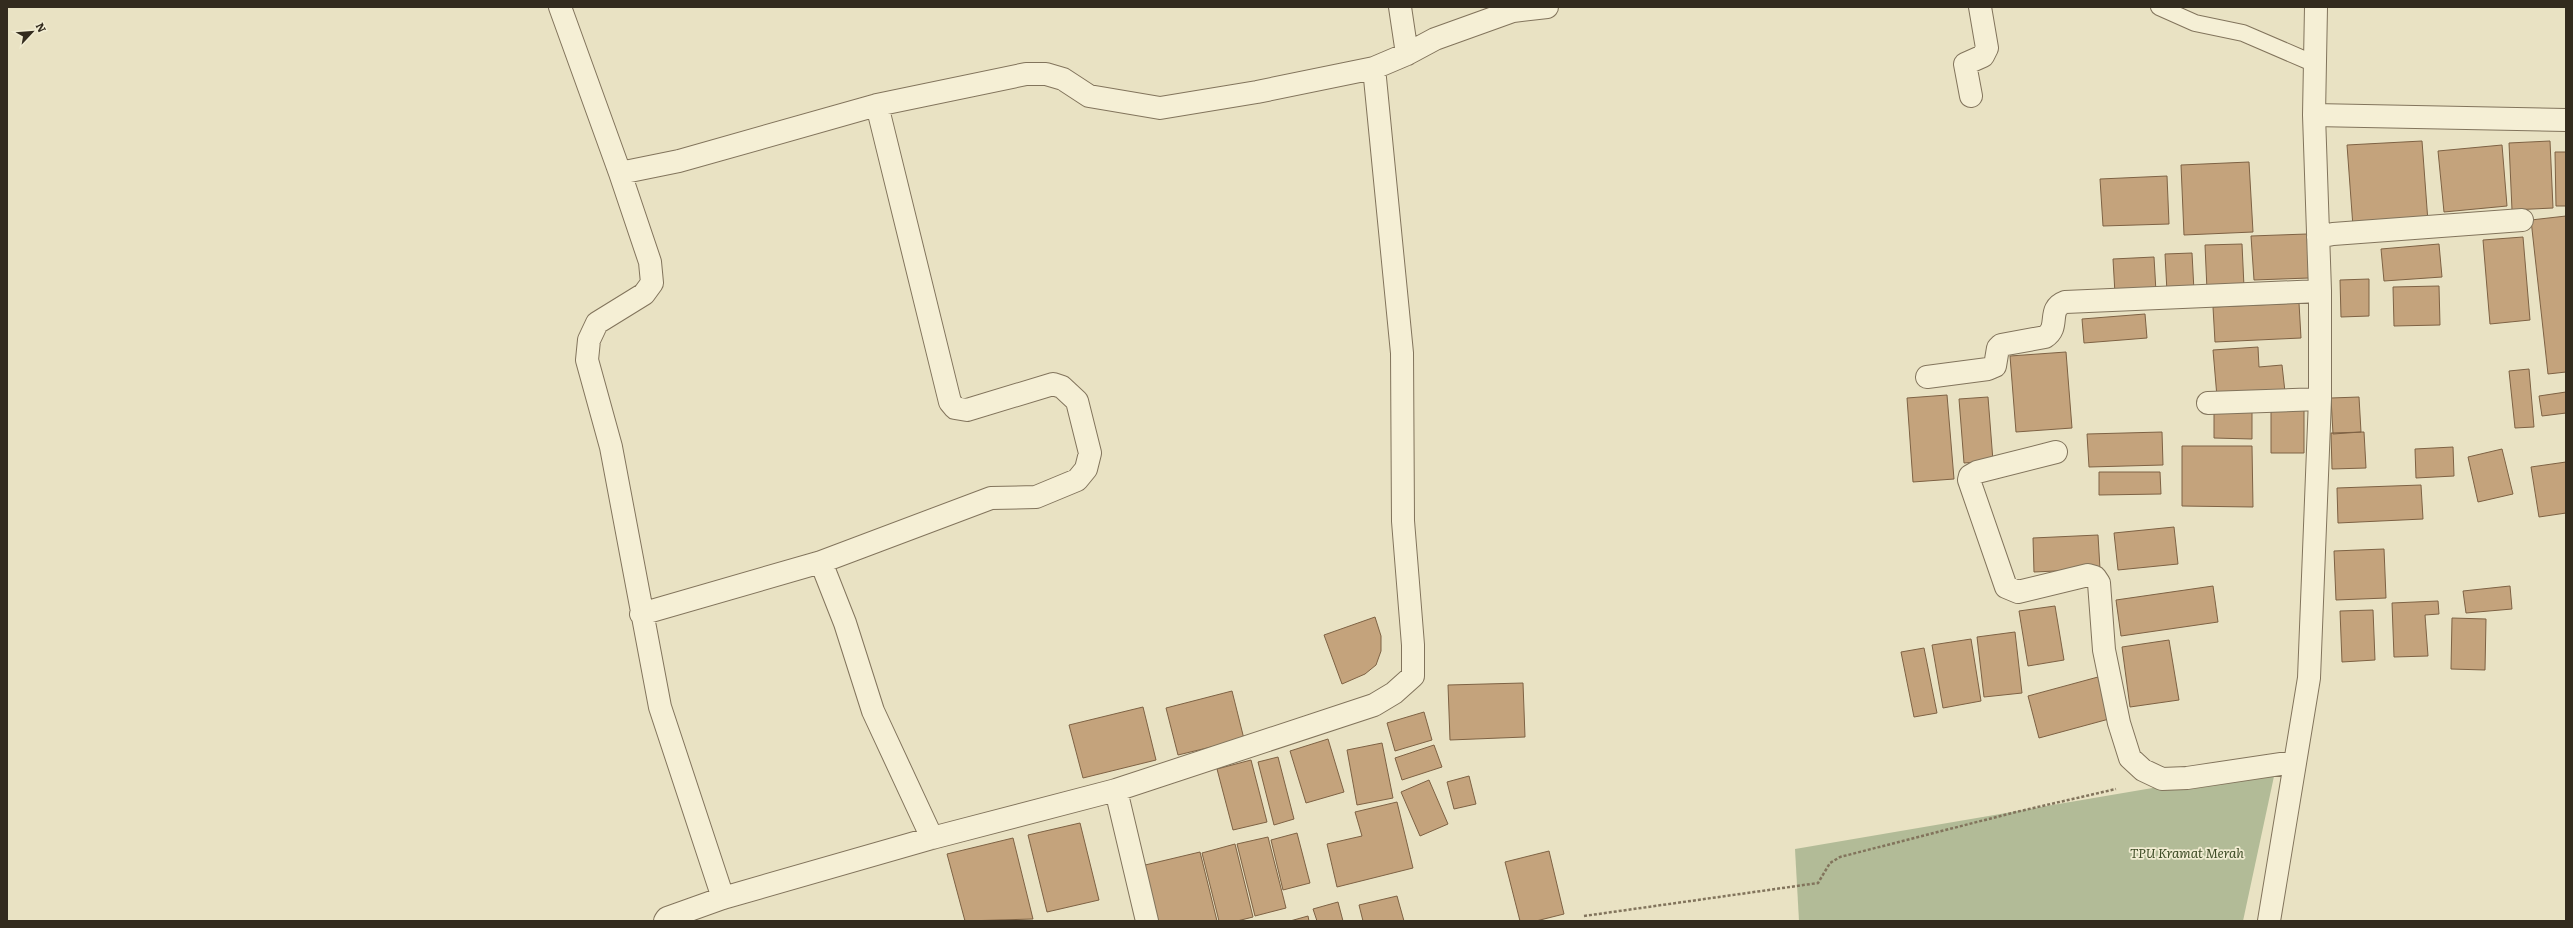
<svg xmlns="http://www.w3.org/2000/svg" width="2573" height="928" font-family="Literata,serif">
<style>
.cemetery{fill:#b2bb97}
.building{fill:#c4a37c;stroke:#7e6244}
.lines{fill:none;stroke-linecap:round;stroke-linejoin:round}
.lane-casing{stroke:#82745c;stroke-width:18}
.street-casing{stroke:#82745c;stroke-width:24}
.path{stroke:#82745c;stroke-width:2.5;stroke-dasharray:3 2;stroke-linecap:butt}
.lane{stroke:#f5efd5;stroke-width:16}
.street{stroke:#f5efd5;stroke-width:22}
.labels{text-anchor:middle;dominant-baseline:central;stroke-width:3.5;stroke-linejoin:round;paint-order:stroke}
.park-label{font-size:13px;font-style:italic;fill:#3f4d27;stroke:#f1ecd2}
</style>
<rect width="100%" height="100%" fill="#e9e2c3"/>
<path class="cemetery" d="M2276,767L2243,921H1799L1795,849Z"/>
<path class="building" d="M2422,141L2428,222L2353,227L2347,145Z
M2550,141L2553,208L2512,210L2509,143Z
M2502,145L2507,206L2444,212L2438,151Z
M2555,152H2566V206H2556Z
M2249,162L2253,232L2184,235L2181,165Z
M2167,176L2169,224L2103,226L2100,179Z
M2566,216V372L2548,374L2531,220Z
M2307,234L2309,278L2254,280L2251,236Z
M2523,237L2530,320L2490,324L2483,240Z
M2242,244L2244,287L2207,290L2205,245Z
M2439,244L2442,277L2384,281L2381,249Z
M2192,253L2194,291L2167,292L2165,254Z
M2154,257L2156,292L2115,294L2113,259Z
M2369,279V316L2341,317L2340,280Z
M2439,286L2440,325L2394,326L2393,287Z
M2299,303L2301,338L2215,342L2213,307Z
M2145,314L2147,338L2084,343L2082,319Z
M2258,347L2259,367L2282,365L2285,392L2217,397L2213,350Z
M2066,352L2072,428L2016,432L2010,356Z
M2529,369L2534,427L2515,428L2509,371Z
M2566,392V413L2542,416L2539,396Z
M1947,395L1954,479L1913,482L1907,398Z
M1988,397L1993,461L1964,463L1959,399Z
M2359,397L2361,432L2333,434L2331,398Z
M2271,409H2304V453H2271Z
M2214,411H2252V439L2214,438Z
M2162,432L2163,465L2089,467L2087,434Z
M2364,432L2366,468L2332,469L2331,433Z
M2182,446H2252L2253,507L2182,506Z
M2453,447L2454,476L2416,478L2415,449Z
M2502,449L2513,494L2478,502L2468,457Z
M2566,462V513L2539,517L2531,467Z
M2099,472H2160L2161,494L2099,495Z
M2421,485L2423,519L2338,523L2337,488Z
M2174,527L2178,564L2118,570L2114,533Z
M2098,535L2100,569L2034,572L2033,538Z
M2384,549L2386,598L2336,600L2334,551Z
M2213,586L2218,622L2121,636L2116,600Z
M2510,586L2512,609L2466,613L2463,591Z
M2438,601L2439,614L2425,615L2428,656L2394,657L2392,603Z
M2055,606L2064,660L2028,666L2019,611Z
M2373,610L2375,660L2342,662L2340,611Z
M1375,617L1381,636V651L1376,665L1365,674L1342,684L1324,635Z
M2452,618L2486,619L2485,670L2451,669Z
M2015,632L2022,693L1984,697L1977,637Z
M1971,639L1981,701L1943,708L1932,645Z
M2169,640L2179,700L2130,707L2122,647Z
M1924,648L1937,713L1914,717L1901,652Z
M2098,677L2109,719L2039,738L2028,696Z
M1523,683L1525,737L1450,740L1448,685Z
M1232,691L1244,739L1178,755L1166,708Z
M1143,707L1156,760L1083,778L1069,725Z
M1424,712L1432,740L1395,751L1387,723Z
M1328,739L1344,792L1306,803L1290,751Z
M1382,743L1393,798L1357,805L1347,750Z
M1434,745L1442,767L1402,780L1395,758Z
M1278,757L1294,819L1274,825L1258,762Z
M1251,760L1267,822L1233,830L1217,769Z
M1469,776L1476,804L1454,809L1447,782Z
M1429,780L1448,824L1420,836L1401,792Z
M1397,802L1413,868L1337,887L1327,844L1362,836L1355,812Z
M1080,823L1099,900L1047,912L1028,835Z
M1297,833L1310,883L1283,890L1271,840Z
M1268,837L1286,908L1255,916L1237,844Z
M1013,838L1033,919L965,921L947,854Z
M1235,844L1253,917L1237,921H1219L1202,853Z
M1549,851L1564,914L1536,921H1520L1505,862Z
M1200,852L1217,921H1155L1141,866Z
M1397,896L1404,921H1363L1359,905Z
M1338,902L1343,921H1317L1313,909Z
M1308,916L1309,921H1290Z"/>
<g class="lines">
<defs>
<path id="lane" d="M2159,7L2195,23L2243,33L2315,64"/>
<path id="street" d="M560,7L620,173L679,161L877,105L1026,74H1046L1063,79L1089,96L1160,108L1257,92L1374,68L1407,54L1435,39L1513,11L1547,7
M1400,7L1407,54
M1971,96L1965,64L1983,56L1987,48L1980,7
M877,105L950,402L955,408L967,410L1053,384L1062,387L1077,401L1090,453L1086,469L1077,480L1036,497L991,498L821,562L845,623L873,711L932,838
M2314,115L2566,120
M620,173L650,262L652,283L644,294L597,323L589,340L587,360L611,447L660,707L723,898
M2318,237L2333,234L2522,220
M1927,377L1988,369L1995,366L1998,348L2001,345L2045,337C2061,327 2046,309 2065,302L2320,291
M2208,403L2320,399
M2056,452L1977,472L1970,476L1969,480L2006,587L2018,592L2088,575L2095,577L2099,583L2104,650L2119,723L2130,758L2143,770L2162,779L2187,778L2294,762
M641,614L821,562
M1116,790L1147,921
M665,921L667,918L723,898L932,838L1116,790L1374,705L1394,693L1413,676V645L1403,521L1402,353L1374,68
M2269,921L2309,678L2320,399V291L2314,115L2316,7"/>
</defs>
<use href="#lane" class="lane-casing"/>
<use href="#street" class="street-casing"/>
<path class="path" d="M1584,916L1818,883L1830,863L1840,857L2016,812L2116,789"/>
<use href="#lane" class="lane"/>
<use href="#street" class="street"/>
</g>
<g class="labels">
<g class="park-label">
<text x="2187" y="852">TPU Kramat Merah</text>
</g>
</g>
<rect width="2573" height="928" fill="none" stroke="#332b1e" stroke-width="16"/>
<g transform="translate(32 32) rotate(64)" stroke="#f1ecd2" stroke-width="3" paint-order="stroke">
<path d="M0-3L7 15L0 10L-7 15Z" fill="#332b1e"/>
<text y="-6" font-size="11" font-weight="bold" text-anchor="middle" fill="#332b1e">N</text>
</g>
</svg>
